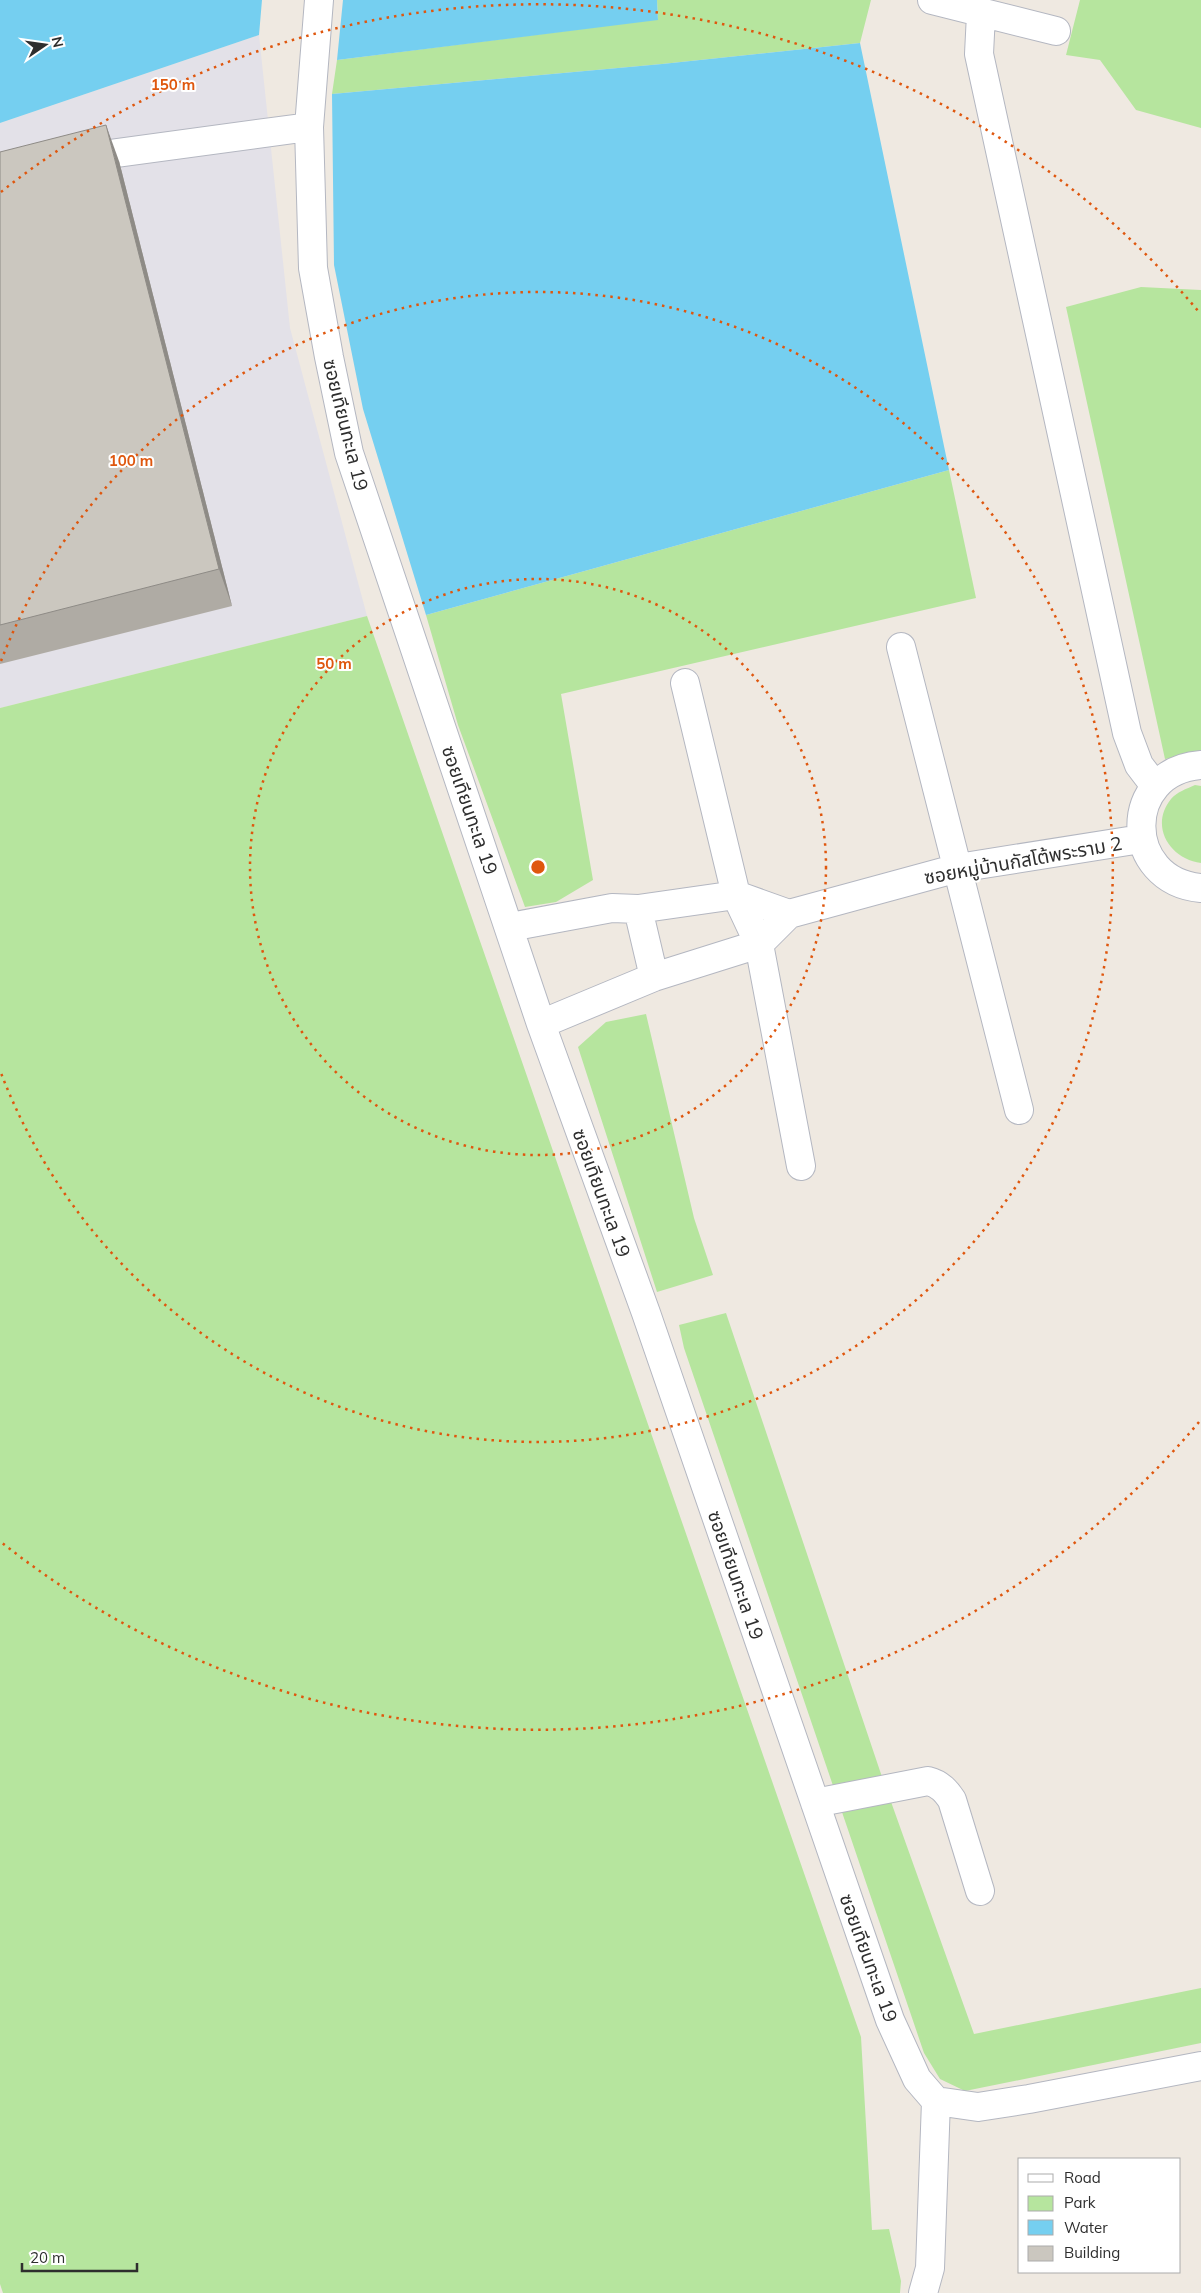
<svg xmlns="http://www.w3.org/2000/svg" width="1201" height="2293" font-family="Mulish,'Noto Sans Thai',sans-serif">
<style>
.industrial{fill:#e3e1e8}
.green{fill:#b6e59e}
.water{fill:#75cff0}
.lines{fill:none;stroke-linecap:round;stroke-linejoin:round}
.minor-casing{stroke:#b4b7c1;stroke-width:30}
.minor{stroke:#fff;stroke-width:28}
.wall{fill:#afaba4}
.shaded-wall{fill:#8e8b86}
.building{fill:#cbc7bf;stroke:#8e8b86}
.ring{fill:none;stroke:#df570e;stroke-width:2.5;stroke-dasharray:2.5 5}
.labels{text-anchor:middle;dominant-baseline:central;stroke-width:4;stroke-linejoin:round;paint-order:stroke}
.street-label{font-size:19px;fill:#2e2e2e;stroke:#fff}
.centre{fill:#df570e;stroke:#fff;stroke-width:2.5}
.ring-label{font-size:15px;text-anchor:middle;font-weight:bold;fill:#df570e;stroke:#fff;stroke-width:4;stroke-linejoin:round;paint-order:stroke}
</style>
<rect width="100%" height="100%" fill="#efe9e1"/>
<path class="industrial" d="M259,35L290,328L367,616L0,708V123Z"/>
<path class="green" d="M657,0H871L860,43L662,64L332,94L337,60L658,19Z
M1080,0H1201V128L1136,110L1100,60L1066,55Z
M1141,287L1201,290V753L1165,759L1066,307Z
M949,470L976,598L561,694L593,880L556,902L525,907L458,725L426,615Z
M367,616L861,2037L872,2230L889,2229L901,2281L900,2293H3L0,2284V708Z
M1195,785L1201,786V863C1170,859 1149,826 1171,799C1177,792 1186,789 1195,785Z
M646,1014L694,1218L713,1275L657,1292L578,1047L606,1022Z
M726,1313L880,1771L974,2034L1201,1988V2043L965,2091L940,2079L924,2053L684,1348L679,1325Z"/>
<path class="water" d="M0,0H262L259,35L0,123Z
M343,0H657L658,20L337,60Z
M860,43L949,470L426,615L363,409L334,265L332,94L662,64Z"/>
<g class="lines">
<defs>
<path id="minor" d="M319,0L309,127L313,268L329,357L349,453L541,1024L646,1313L890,2020L917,2079L936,2101L978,2107L1029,2099L1201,2066
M932,0L1056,31
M981,14L979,54L1127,733L1139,765L1155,786
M80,158L309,127
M901,647L1019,1110
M685,683L736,895L759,944L801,1166
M1201,765C1121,771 1122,881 1201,888
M638,909L654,977
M510,927L612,908L638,909L736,895L789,914
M541,1024L654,977L759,944L789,914L958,868L1141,839
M815,1803L928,1781C940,1784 946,1791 952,1800L980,1891
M923,2293L930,2268L936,2101"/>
</defs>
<use href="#minor" class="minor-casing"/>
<use href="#minor" class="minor"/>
</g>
<path class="wall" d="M0,152L119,161L232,606L0,664Z"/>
<path class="shaded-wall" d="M106,125L119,161L232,606L219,569Z"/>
<path class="building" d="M106,125L219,569L0,625V152Z"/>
<g class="ring">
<circle cx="538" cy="867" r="288"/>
<path d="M1 661A575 575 0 1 1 1 1073"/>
<path d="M1199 1422A863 863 0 0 1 1 1542M1 192A863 863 0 0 1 1199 312"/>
</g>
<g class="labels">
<g class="street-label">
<text transform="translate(346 425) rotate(76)">ซอยเทียนทะเล 19</text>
<text transform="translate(470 810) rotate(71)">ซอยเทียนทะเล 19</text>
<text transform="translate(1023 860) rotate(-10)">ซอยหมู่บ้านกัสโต้พระราม 2</text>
<text transform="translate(602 1193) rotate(70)">ซอยเทียนทะเล 19</text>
<text transform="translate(736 1575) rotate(71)">ซอยเทียนทะเล 19</text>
<text transform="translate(869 1958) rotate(70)">ซอยเทียนทะเล 19</text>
</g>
</g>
<circle cx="538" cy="867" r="8" class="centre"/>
<g class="ring-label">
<text x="173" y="90">150 m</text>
<text x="131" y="466">100 m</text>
<text x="334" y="669">50 m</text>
</g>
<rect x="1018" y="2158" width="162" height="115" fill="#ffffff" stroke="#ababab"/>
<rect x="1028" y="2174" width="25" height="8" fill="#ffffff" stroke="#ababab"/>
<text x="1064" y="2183" font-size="15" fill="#2e2e2e">Road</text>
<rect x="1028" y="2196" width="25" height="15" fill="#b6e59e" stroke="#ababab"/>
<text x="1064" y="2208" font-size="15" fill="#2e2e2e">Park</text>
<rect x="1028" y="2220" width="25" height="15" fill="#75cff0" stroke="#ababab"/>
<text x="1064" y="2233" font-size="15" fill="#2e2e2e">Water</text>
<rect x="1028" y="2246" width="25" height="15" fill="#cbc7bf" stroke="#ababab"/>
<text x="1064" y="2258" font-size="15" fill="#2e2e2e">Building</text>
<g transform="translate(45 45) rotate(77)" stroke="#ffffff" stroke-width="4" paint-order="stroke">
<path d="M0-4L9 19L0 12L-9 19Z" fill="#2e2e2e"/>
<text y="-8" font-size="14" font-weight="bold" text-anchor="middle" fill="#2e2e2e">N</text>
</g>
<path d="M22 2263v8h115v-8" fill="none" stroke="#2e2e2e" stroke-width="2.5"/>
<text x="30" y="2263" font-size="15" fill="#2e2e2e" stroke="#ffffff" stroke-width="4" paint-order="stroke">20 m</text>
</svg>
